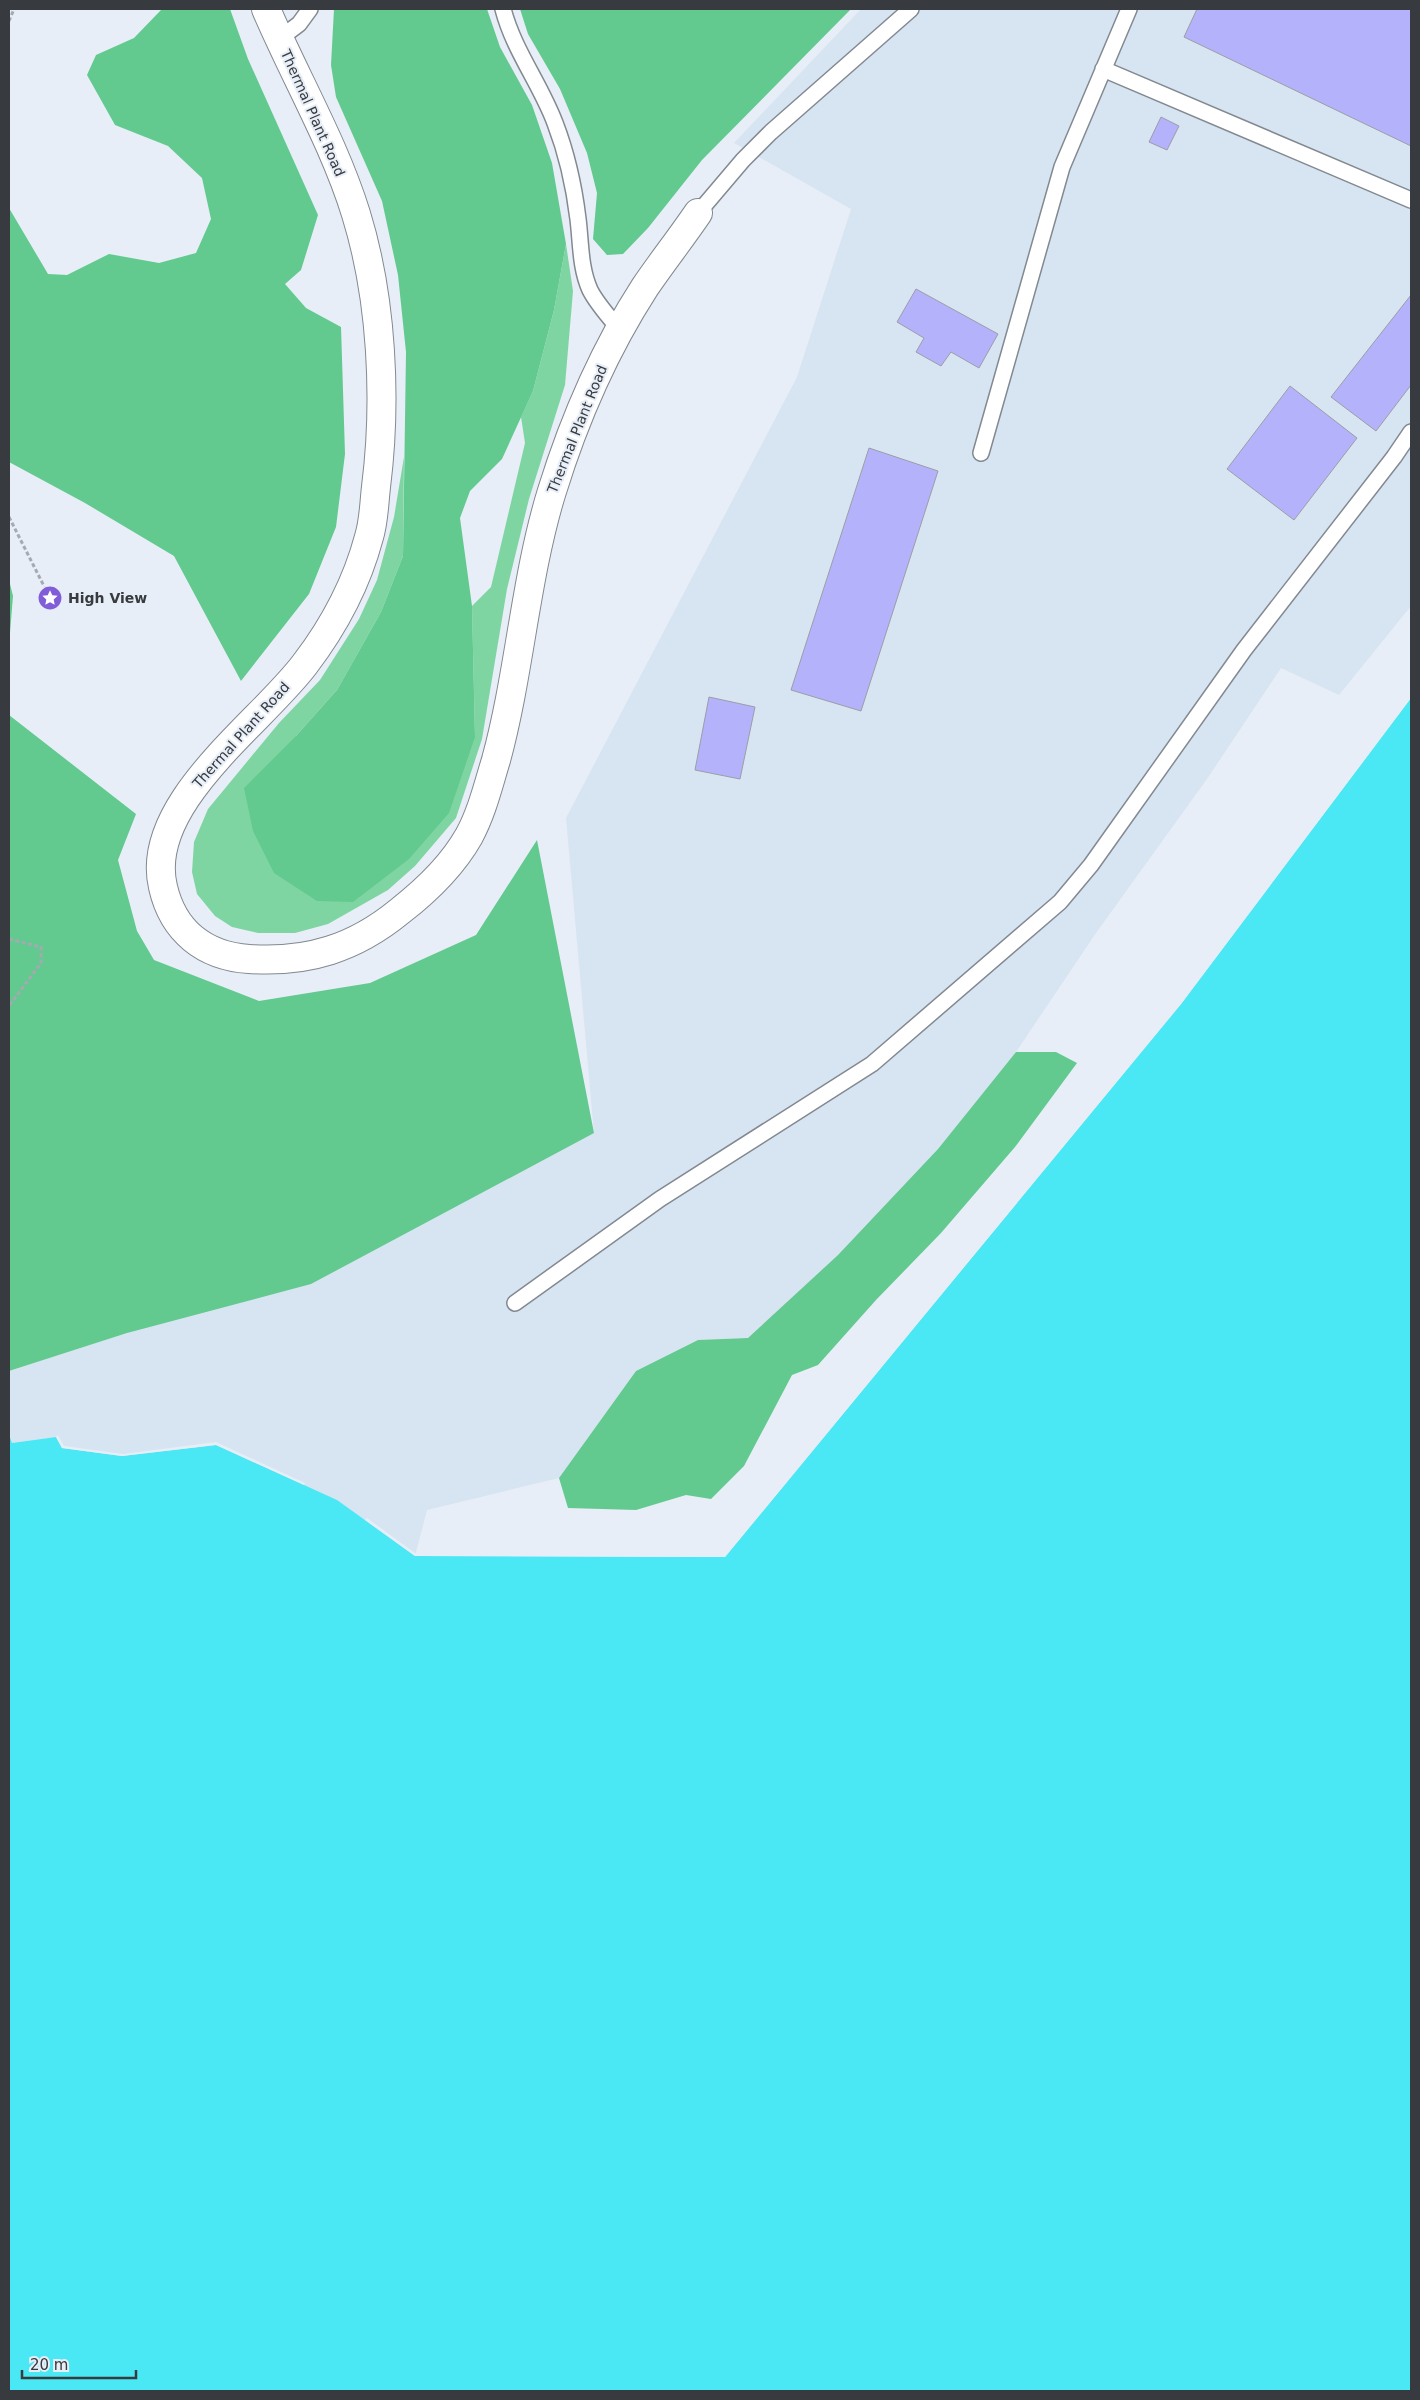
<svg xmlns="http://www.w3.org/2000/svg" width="1420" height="2400" font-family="'DejaVu Sans',sans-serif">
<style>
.built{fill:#d7e4f2}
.green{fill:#7fd5a2}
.forest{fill:#62c98f}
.water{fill:#4ae8f5}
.pier{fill:#e7eef7}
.building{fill:#b3b2fb;stroke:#9d9da7}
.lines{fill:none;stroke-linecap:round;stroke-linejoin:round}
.service-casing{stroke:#828990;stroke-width:18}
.minor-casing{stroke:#828990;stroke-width:30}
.path{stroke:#a4aab1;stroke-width:3;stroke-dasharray:4 2.5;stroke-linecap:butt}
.service{stroke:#fff;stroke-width:15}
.minor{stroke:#fff;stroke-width:28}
.labels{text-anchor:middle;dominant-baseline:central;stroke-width:4;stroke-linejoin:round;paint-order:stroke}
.street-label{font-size:14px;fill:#373a3e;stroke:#e7eef7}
.poi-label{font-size:14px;font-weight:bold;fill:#373a3e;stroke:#e7eef7;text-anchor:start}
</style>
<rect width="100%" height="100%" fill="#e7eef7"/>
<path class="built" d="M861,9H1411V606L1339,695L1281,668L1207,779L1096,933L1016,1052L938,1149L838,1255L748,1338L698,1340L636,1371L559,1478L427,1510L415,1556L122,1456L62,1448L56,1437L12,1443L9,1431V1371L127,1333L594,1133L566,818L797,377L851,209L734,143Z"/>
<path class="green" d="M566,244L573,291L565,385L529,499L507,589L482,739L456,818L415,866L388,890L328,924L295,933H258L232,927L215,916L197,894L192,872L194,842L208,809L279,723L320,680L359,619L377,580L394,517L404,457L403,556L381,612L337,690L296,736L475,737L472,606L491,587L525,443L521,417L533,391L554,310Z"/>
<path class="forest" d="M162,9H230L248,59L318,215L301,270L285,284L306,308L341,327L345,454L336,527L309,594L241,681L174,556L85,503L9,462V208L48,274L67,275L109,254L159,263L196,253L211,219L202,178L168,146L115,125L87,75L96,55L134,38Z
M334,9H487L500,47L532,105L552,163L566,244L554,310L533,391L502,459L470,491L460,518L472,606L475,737L449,813L409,859L353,902L317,901L274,873L253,831L244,788L296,736L337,690L381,612L403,556L406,352L398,275L382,201L336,97L331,65Z
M520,9H851L702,160L648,228L623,254L607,255L593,239L597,193L587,153L560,89L528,34Z
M9,580L13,596L9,645Z
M9,715L136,814L118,860L137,931L154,960L259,1001L370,983L476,935L537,840L594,1133L311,1284L127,1333L9,1371Z
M1016,1052H1056L1077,1063L1015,1147L941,1233L876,1300L818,1365L792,1375L744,1466L711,1499L686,1495L636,1510L568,1508L559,1478L636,1371L698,1340L748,1338L838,1255L938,1149Z"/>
<path class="water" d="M1411,698V2391H9V1434L12,1443L56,1437L62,1448L122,1456L216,1445L337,1500L415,1556L725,1557L1181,1004Z"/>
<path class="pier" d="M1411,696V698L1181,1004L725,1557L415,1556L365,1520L367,1518L415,1553L724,1555L1179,1003Z
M58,1435L64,1446L123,1454L216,1442L305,1483L304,1485L216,1445L122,1456L62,1448L56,1437Z"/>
<path class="building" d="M1197,9H1411V146L1184,37Z
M1161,117L1179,126L1167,150L1149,142Z
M916,289L998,334L979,368L951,352L941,366L916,352L924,338L897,322Z
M1411,295V385L1376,431L1331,397Z
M1290,386L1357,438L1294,520L1227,469Z
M869,448L938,471L861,711L791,690Z
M709,697L755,707L740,779L695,770Z"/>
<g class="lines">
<defs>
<path id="service" d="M503,9C514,51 540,83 555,123C567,154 574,186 578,219C581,243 580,268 590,290C597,304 610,318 620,330
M279,39L299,24L310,9
M1103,69L1411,200
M698,213L743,160L771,132L911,9
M981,453L1062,167L1129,9
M515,1303L660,1199L872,1064L1060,902L1091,865L1244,650L1394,457L1411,432"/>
<path id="minor" d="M266,9C295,77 334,143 356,214C382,298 387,400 376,487C374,504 374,521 369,537C357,582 334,626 305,664C261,723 143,804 163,887C173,931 204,956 249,959C308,963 355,948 400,911C427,890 452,866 469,836C482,812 488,786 496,760C520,672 525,578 552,491C574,420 605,349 645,287C662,262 681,238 698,213"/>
</defs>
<use href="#service" class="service-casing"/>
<use href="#minor" class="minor-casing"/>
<path class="path" d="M9,21L14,9
M9,517L50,598
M9,939L41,947V963L9,1006"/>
<use href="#service" class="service"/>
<use href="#minor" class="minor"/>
</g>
<defs>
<symbol id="sight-disc" viewBox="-11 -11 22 22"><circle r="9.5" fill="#815ed8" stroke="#e7eef7"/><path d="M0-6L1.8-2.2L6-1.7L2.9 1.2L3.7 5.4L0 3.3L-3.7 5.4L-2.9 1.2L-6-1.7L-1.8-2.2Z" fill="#fff"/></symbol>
</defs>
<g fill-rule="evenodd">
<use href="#sight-disc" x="36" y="584" width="28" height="28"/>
</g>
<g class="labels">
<g class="street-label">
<text transform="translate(313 113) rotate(66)">Thermal Plant Road</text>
<text transform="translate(577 429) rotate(-68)">Thermal Plant Road</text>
<text transform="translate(241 735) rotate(-48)">Thermal Plant Road</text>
</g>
<g class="poi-label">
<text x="68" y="598">High View</text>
</g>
</g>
<rect width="1420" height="2400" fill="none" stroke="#373a3e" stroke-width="20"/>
<path d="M22 2370v8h114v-8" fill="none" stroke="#373a3e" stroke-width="2.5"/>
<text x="30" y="2370" font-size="15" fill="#373a3e" stroke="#e7eef7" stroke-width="4" paint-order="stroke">20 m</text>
</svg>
